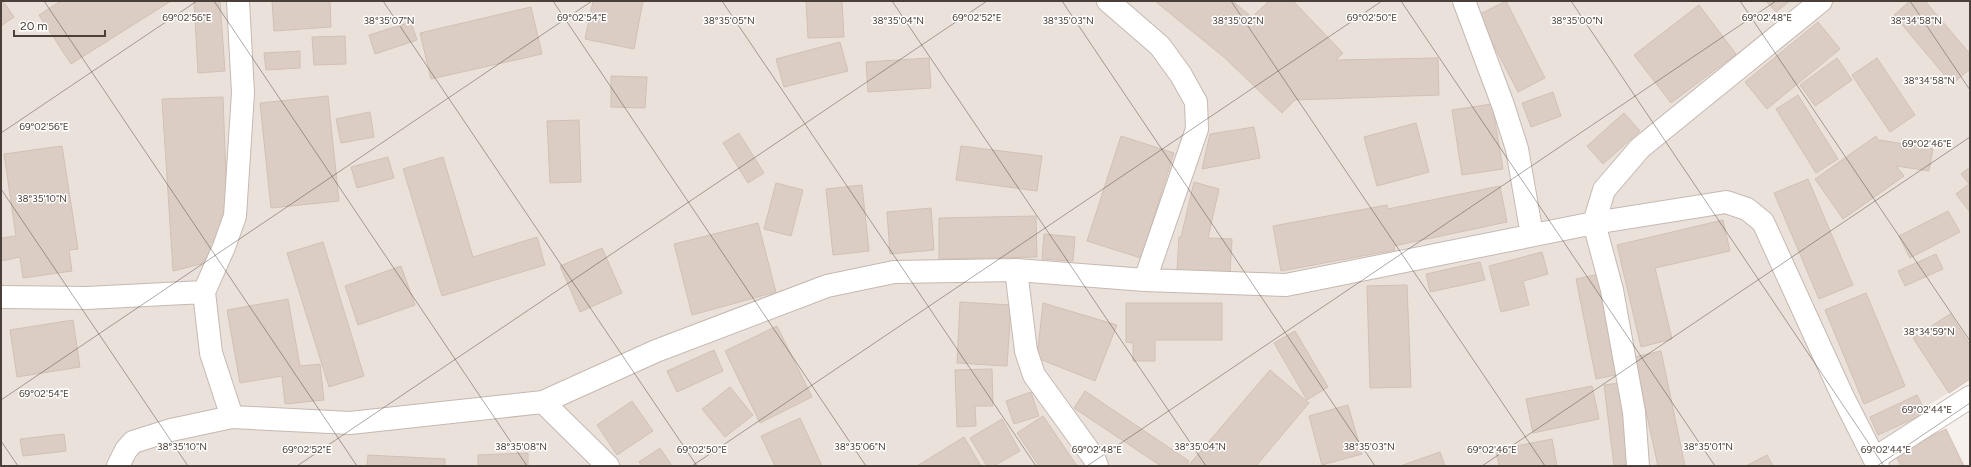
<svg xmlns="http://www.w3.org/2000/svg" width="1971" height="467" font-family="Figtree,sans-serif">
<style>
.residential{fill:#eae1da}
.building{fill:#dbcdc4;stroke:#d3c0b4}
.lines{fill:none;stroke-linecap:round;stroke-linejoin:round}
.minor-casing{stroke:#c5b9b1;stroke-width:24}
.minor{stroke:#fff;stroke-width:22}
.ticks{fill:none;stroke:#4b4039;stroke-width:1;stroke-opacity:0.45}
.ticks-label{font-size:10px;text-anchor:middle;fill:#4b4039;stroke:#fff;stroke-width:3;stroke-linejoin:round;paint-order:stroke}
</style>
<rect width="100%" height="100%" fill="#f6f1ec"/>
<path class="residential" d="M1,1H1970V379L1918,412L1940,466H1Z"/>
<path class="building" d="M1,1H3L14,17L1,26Z
M61,1H171L71,64L39,15Z
M194,1H220L225,71L198,73Z
M272,1H330L331,27L274,31Z
M593,1H643L634,49L585,39Z
M806,1H842L844,37L808,38Z
M1155,1H1232L1252,17L1269,1H1293L1343,53L1336,60L1438,58L1439,95L1295,100L1282,113L1225,58Z
M1506,1L1545,78L1518,92L1478,15Z
M1766,1H1790L1776,12Z
M1910,1H1925L1970,54V69L1952,84L1894,15Z
M1699,5L1736,54L1671,103L1634,55Z
M531,7L542,54L431,79L420,33Z
M411,22L417,40L375,54L369,35Z
M1818,22L1840,49L1767,109L1745,82Z
M345,36L346,64L314,65L312,37Z
M840,42L848,71L784,87L776,59Z
M300,51V68L266,70L264,53Z
M929,58L931,88L868,92L866,62Z
M1837,58L1852,80L1815,106L1800,85Z
M1877,58L1915,115L1890,132L1852,75Z
M611,76L647,77L645,108L611,107Z
M1553,92L1561,116L1531,127L1522,103Z
M1798,95L1838,159L1816,173L1776,109Z
M328,96L339,201L271,208L260,103Z
M223,97L228,235L201,264L173,271L162,99Z
M1492,104L1503,169L1462,175L1452,110Z
M370,112L374,137L341,143L336,119Z
M1624,113L1640,131L1603,164L1587,146Z
M579,120L581,182L550,183L547,121Z
M1416,123L1429,172L1377,186L1364,137Z
M1254,127L1260,158L1202,169L1210,134Z
M739,133L764,173L748,183L723,143Z
M1121,136L1174,153L1141,258L1087,241Z
M1876,136L1880,142V140L1933,149L1929,171L1896,166L1904,176L1843,219L1815,179Z
M62,146L78,249L69,250L72,271L23,278L20,257L1,261V238L16,236L4,154Z
M961,146L1042,156L1037,191L956,180Z
M388,157L394,178L357,188L351,167Z
M443,157L473,257L537,237L545,265L442,296L403,169Z
M1970,167V212L1956,194L1969,184L1961,174Z
M1808,179L1853,285L1819,299L1774,193Z
M1194,182L1219,189L1208,238L1232,239L1230,273L1177,271L1179,237H1181Z
M776,183L803,190L791,236L764,229Z
M862,185L869,251L833,255L826,189Z
M1500,186L1507,222L1394,246L1395,250L1281,271L1273,226L1387,205L1388,209Z
M931,208L934,250L890,254L887,212Z
M1948,211L1960,232L1910,258L1899,236Z
M1036,216L1037,257L939,259V218Z
M1723,220L1730,251L1655,268L1672,339L1641,347L1617,245Z
M758,223L776,292L692,315L674,244Z
M1044,234L1075,237L1073,261L1042,259Z
M323,242L364,376L329,387L287,253Z
M602,248L622,293L580,312L560,266Z
M1542,252L1548,274L1523,281L1529,305L1501,312L1489,266Z
M1936,254L1943,269L1905,286L1898,271Z
M1480,262L1485,280L1430,292L1426,274Z
M401,266L415,305L358,325L345,286Z
M1599,274L1620,374L1596,379L1576,279Z
M1407,285L1411,387L1370,388L1367,286Z
M1866,293L1905,386L1864,404L1825,310Z
M288,299L300,366L320,364L324,400L285,404L282,376L240,383L227,310Z
M960,302L1011,305L1007,366L957,363Z
M1043,303L1117,325L1095,381L1037,358Z
M1126,303H1222V340H1155V361H1133V343L1126,342Z
M1950,314L1970,345V379L1949,393L1913,338Z
M73,320L80,367L17,377L10,330Z
M777,326L812,397L760,423L725,351Z
M1295,331L1328,387L1307,400L1274,343Z
M714,350L723,371L677,392L667,371Z
M1661,351L1685,466H1658L1634,357Z
M992,369L993,406H975L976,426L957,427L955,370Z
M1270,370L1309,403L1256,466H1188Z
M1620,383L1630,464L1614,466L1604,385Z
M1592,386L1599,419L1533,433L1526,399Z
M730,387L753,415L725,437L702,409Z
M1085,391L1189,461L1186,466H1161L1074,408Z
M1031,392L1039,416L1014,424L1006,401Z
M1917,395L1926,413L1878,435L1870,417Z
M632,401L653,431L617,455L597,425Z
M1348,405L1362,454L1322,465L1309,416Z
M1043,416L1077,466H1039L1017,433Z
M800,418L822,466H775L761,436Z
M1002,419L1020,451L994,466H987L970,438Z
M1946,429L1964,466H1901L1895,454Z
M64,434L66,451L23,456L20,439Z
M964,437L981,466H917Z
M1552,439L1557,466H1499L1496,450Z
M660,448L672,466H642L639,462Z
M1440,452L1445,466H1403V465Z
M528,453V466H478V455Z
M368,455L445,459V466H367Z
M1767,455L1773,466H1746Z"/>
<g class="lines">
<defs>
<path id="minor" d="M1108,1L1160,46L1181,75L1196,102L1197,129L1145,280
M1464,1L1503,105L1517,149L1532,235
M1016,270L1026,351L1034,375L1094,458L1097,466
M1,297L87,298L204,292
M543,402L608,466
M232,417L211,353L204,292L224,247L235,216L243,93L238,1
M1875,458L1970,397
M118,466L126,450L133,442L171,430L232,417L350,423L543,402L656,351L827,286L894,272L1016,270L1145,280L1286,285L1594,223L1726,202L1747,209L1763,222L1843,397L1878,466
M1638,466L1634,412L1612,290L1594,223L1604,190L1640,148L1821,1"/>
</defs>
<use href="#minor" class="minor-casing"/>
<use href="#minor" class="minor"/>
</g>
<path class="ticks" d="M44,1L357,466M214,1L527,466M383,1L697,466M553,1L866,466M722,1L1036,466M892,1L1206,466M1062,1L1375,466M1231,1L1545,466M1401,1L1715,466M1571,1L1884,466M1740,1L1970,341M1910,1L1970,90M1,133L197,1M1,189L188,466M1,400L592,1M1,441L18,466M297,466L987,1M692,466L1382,1M1087,466L1776,1M1482,466L1970,137M1877,466L1970,403"/>
<g class="ticks-label">
<text x="187" y="21">69°02'56"E</text>
<text x="582" y="21">69°02'54"E</text>
<text x="977" y="21">69°02'52"E</text>
<text x="1372" y="21">69°02'50"E</text>
<text x="1767" y="21">69°02'48"E</text>
<text x="389" y="24">38°35'07"N</text>
<text x="729" y="24">38°35'05"N</text>
<text x="898" y="24">38°35'04"N</text>
<text x="1068" y="24">38°35'03"N</text>
<text x="1238" y="24">38°35'02"N</text>
<text x="1577" y="24">38°35'00"N</text>
<text x="1916" y="24">38°34'58"N</text>
<text x="1929" y="84">38°34'58"N</text>
<text x="44" y="130">69°02'56"E</text>
<text x="1927" y="147">69°02'46"E</text>
<text x="42" y="202">38°35'10"N</text>
<text x="1929" y="335">38°34'59"N</text>
<text x="44" y="397">69°02'54"E</text>
<text x="1927" y="413">69°02'44"E</text>
<text x="182" y="450">38°35'10"N</text>
<text x="521" y="450">38°35'08"N</text>
<text x="860" y="450">38°35'06"N</text>
<text x="1200" y="450">38°35'04"N</text>
<text x="1369" y="450">38°35'03"N</text>
<text x="1708" y="450">38°35'01"N</text>
<text x="307" y="453">69°02'52"E</text>
<text x="702" y="453">69°02'50"E</text>
<text x="1097" y="453">69°02'48"E</text>
<text x="1492" y="453">69°02'46"E</text>
<text x="1886" y="453">69°02'44"E</text>
</g>
<rect width="1971" height="467" fill="none" stroke="#4b4039" stroke-width="4"/>
<path d="M14 30v6h91v-6" fill="none" stroke="#4b4039" stroke-width="2"/>
<text x="20" y="30" font-size="12" fill="#4b4039" stroke="#ffffff" stroke-width="3" paint-order="stroke">20 m</text>
</svg>
